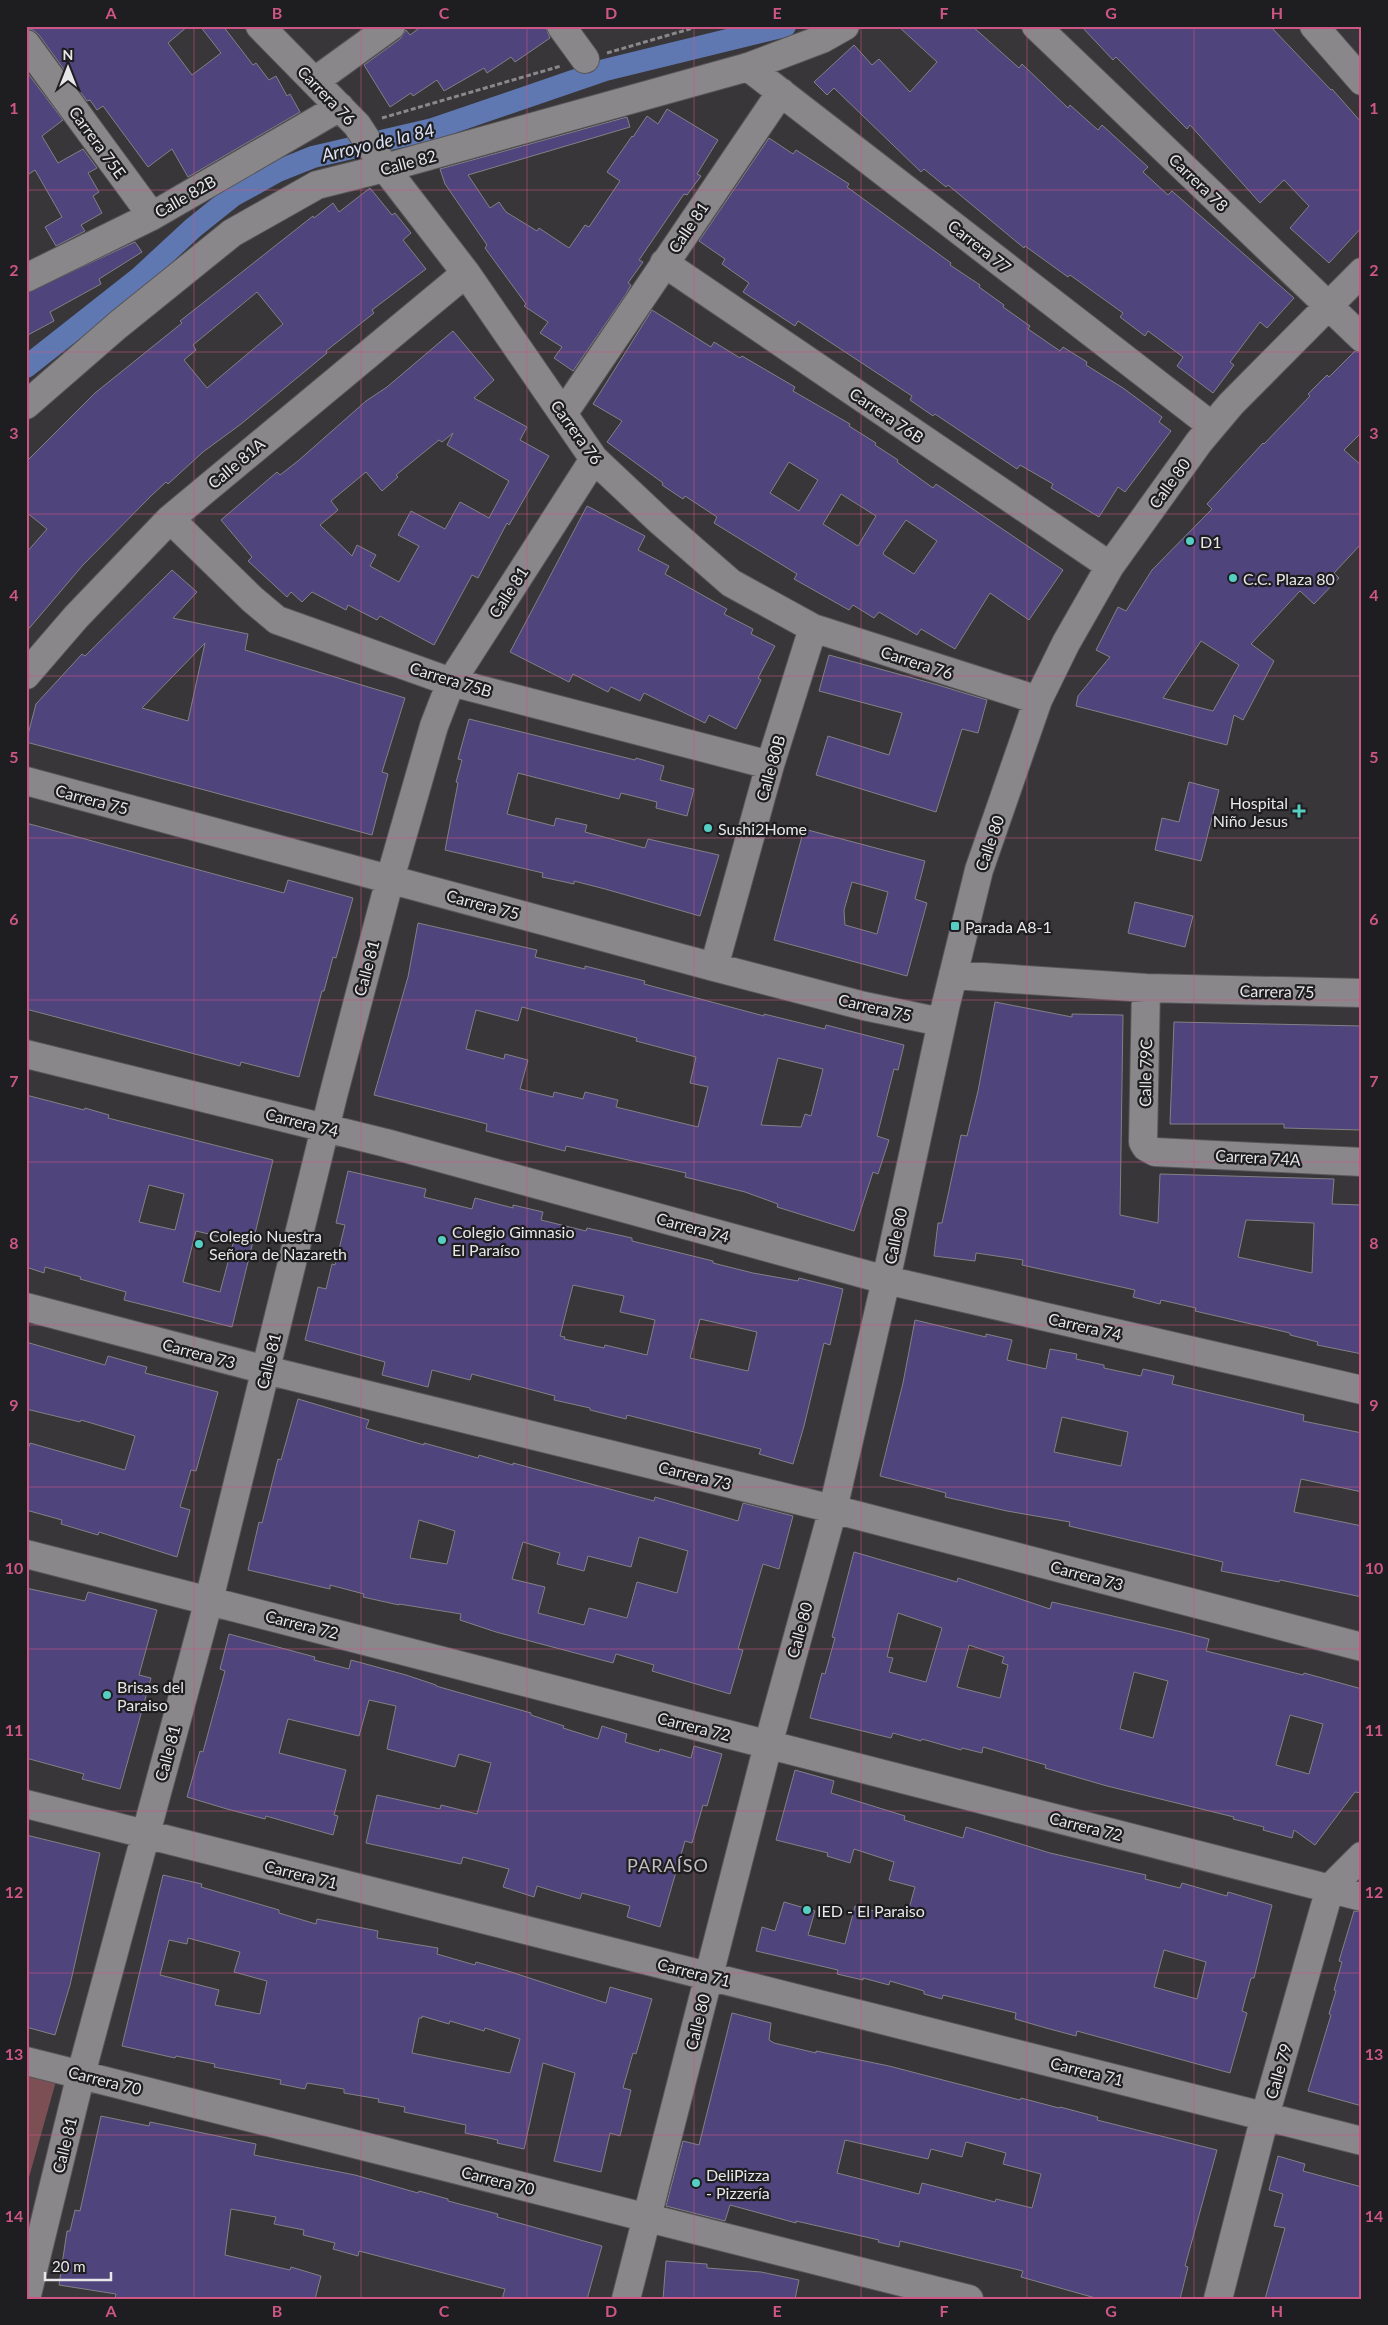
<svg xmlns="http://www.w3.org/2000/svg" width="1388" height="2325" font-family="Lato,sans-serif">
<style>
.green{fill:#7c4f55}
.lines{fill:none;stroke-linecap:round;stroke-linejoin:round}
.canal{stroke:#5f78b1;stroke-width:22}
.building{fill:#50447d;stroke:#818185;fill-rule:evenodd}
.minor-casing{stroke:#575557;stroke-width:30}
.path{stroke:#8a888a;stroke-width:3;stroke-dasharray:5 2.5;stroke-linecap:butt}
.minor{stroke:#89878a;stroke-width:28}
.grid{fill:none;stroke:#cd5685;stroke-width:1;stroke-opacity:0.55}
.poi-dot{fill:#56cec3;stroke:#1e1d1f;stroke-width:2}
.labels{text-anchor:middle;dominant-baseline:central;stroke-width:4.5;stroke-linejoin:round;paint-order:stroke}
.street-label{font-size:16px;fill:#e7e6e8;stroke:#1e1d1f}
.poi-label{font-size:16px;fill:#e7e6e8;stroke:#1e1d1f;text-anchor:start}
.water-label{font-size:18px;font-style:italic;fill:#dbe3f4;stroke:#1e1d1f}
.neighbourhood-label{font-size:18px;letter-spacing:1px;fill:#c1bec1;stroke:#1e1d1f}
.neatline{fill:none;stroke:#cd5685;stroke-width:2}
.grid-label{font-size:16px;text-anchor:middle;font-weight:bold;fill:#cd5685}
</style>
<rect width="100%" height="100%" fill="#383638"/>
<path class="green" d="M26,2066L58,2074L26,2188Z"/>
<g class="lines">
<path class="canal" d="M26,367L139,278L193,228L233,196L278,171L313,157L433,129L605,70L785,26"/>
</g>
<path class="building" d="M26,26H188L168,43L192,75L221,53L200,26H223L253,65L256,63L269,80L276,76L287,96L290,94L300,112L188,177L172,149L148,167L103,106L97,110L90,100L87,101L39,35L33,30L26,29Z
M422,26H545L550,38L515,62L511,57L487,73L484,68L444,91L437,80L413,96L411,93L390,107L364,65L400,39L406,30L410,35Z
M898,26H972L1019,68L1022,64L1068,108L1070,105L1098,130L1102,125L1148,167L1143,172L1168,195L1172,191L1294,298L1267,328L1260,322L1230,362L1234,365L1213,393L1177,366L1183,357L1148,331L1145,336L1120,317L1123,313L1070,275L1068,277L1025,246L1024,248L948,185L946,187L924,169L921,172L834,88L827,95L814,82L854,45L872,65L879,59L910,92L937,62Z
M1081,26H1270L1331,90L1332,89L1362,123V227L1329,263L1290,228L1309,206L1284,180L1260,203L1190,125L1187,129L1116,57L1113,60Z
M26,71L63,120L42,136L58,163L83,149L97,168L88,173L99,192L93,196L102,213L81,225L85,231L56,246L45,227L62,217L35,170L26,176Z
M667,109L718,140L697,174L701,176L687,195L684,194L639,260L643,262L628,283L631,285L626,294L573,371L554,358L562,347L540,333L548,322L524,306L526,304L485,248L487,245L445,184L440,169L627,117L630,127L468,175L490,208L499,202L506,212L537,231L539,228L569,248L585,225L589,227L620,181L607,172L632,136L633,137L647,116L658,124Z
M769,138L793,154L796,150L849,184L847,187L951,263L950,265L980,285L979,287L1004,305L1003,307L1030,326L1028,329L1060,351L1063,347L1087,362L1086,365L1123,388L1162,417L1159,422L1171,431L1125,492L1118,487L1099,517L1051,488L1053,484L1020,465L1017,469L935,414L933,416L910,400L912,396L798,321L795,326L743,292L749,283L722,264L725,259L699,241Z
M370,188L392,215L395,213L411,233L403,240L426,269L372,310L374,313L326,351L327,353L309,368L241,424L203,452L168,484L166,482L151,496L83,565L26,632V553L47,529L26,512V462L95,393L182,323L180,321L313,216L314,218L333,203L339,212ZM257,292L283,324L207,388L184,360L196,350L193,345Z
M135,242L142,252L99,279L101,284L50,312L54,321L26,336V293Z
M652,310L711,347L714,342L740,358L742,356L795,387L793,391L850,424L849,426L876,443L875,445L898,460L897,462L933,488L936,484L1063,570L1029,620L990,593L955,649L921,629L917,635L879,612L874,618L853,605L849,610L794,579L797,574L714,523L717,517L685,496L683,499L662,485L663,483L607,442L622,421L593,404ZM789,462L818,480L799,511L770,493ZM841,494L876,516L858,546L823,524ZM906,520L937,541L914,574L884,555L883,553Z
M453,331L494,380L474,398L527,427L520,440L549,456L509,525L507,523L478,578L472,575L434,645L380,616L377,620L348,605L346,610L312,592L302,602L291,592L287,597L248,561L252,557L221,520L277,472L280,475L298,461L366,401L387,387ZM453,433L447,445L509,481L489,518L460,502L445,529L411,511L398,535L419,546L399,582L370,566L376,555L357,545L352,556L320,525L338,510L331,501L366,472L382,491L398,477L396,475L439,440L442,442Z
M1355,351L1362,353V432L1344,450L1362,466V543L1334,573L1339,578L1314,604L1300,591L1251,644L1274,661L1243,720L1234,715L1227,745L1076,706L1078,696L1110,657L1096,650L1118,607L1126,611L1152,570L1212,509L1207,504L1263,443L1264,444L1310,396L1308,394L1327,375L1329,377ZM1201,641L1239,665L1213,711L1163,698Z
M587,506L645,536L638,550L669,566L665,574L727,609L724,614L753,629L751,634L775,646L758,678L761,680L736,729L709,715L705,723L644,693L640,701L611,687L608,692L573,674L569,682L510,652Z
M172,570L197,592L173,618L248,634L245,650L405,698L382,772L388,774L372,835L26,742L36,704L82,654L85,656ZM205,643L188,721L142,708Z
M829,655L938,685L987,700L978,733L962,729L936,812L816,775L828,736L889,755L902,713L819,691Z
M469,719L635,760L636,758L664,766L660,780L694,789L687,816L656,808L657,802L621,793L619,799L518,773L507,814L554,826L556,818L587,825L585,832L645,848L648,839L719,855L700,916L605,889L574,881V884L542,877L543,873L445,850L458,783L456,782L462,760L458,759Z
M1189,782L1219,790L1201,861L1155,850L1162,818L1179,822Z
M26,823L284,893L288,880L353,898L336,958L333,957L324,991H322L299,1077L241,1062L240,1066L26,1009Z
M804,829L925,861L915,899L927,903L907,976L774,940ZM852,882L888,892L877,934L845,925L844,910Z
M1135,902L1193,916L1185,947L1128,933Z
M418,923L537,950L535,957L585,969V966L645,981L644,984L764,1016V1014L825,1029L826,1025L904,1045L898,1070L894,1069L877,1136L889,1140L878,1174L873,1172L854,1231L777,1207L778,1204L745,1192L685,1177L686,1173L566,1146L565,1151L486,1131L487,1124L374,1095L408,977ZM522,1007L637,1038L636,1041L696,1057L690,1083L708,1087L698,1127L616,1107L618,1100L585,1092L583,1099L554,1092L553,1097L520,1089L528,1060L505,1054L504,1059L466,1049L476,1010L518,1021ZM778,1058L823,1069L811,1116L805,1114L801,1127L761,1125Z
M995,1002L1072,1017V1014L1123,1015L1120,1215L1158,1223L1160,1174L1334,1179L1332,1204L1362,1205V1354L1317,1345L1318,1342L1290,1335V1333L1195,1311L1196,1308L1161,1300L1160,1304L1133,1297L1135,1290L1022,1265L1023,1260L976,1253L975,1261L934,1256L938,1223H942L961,1135L967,1136L978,1091ZM1246,1220L1314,1223L1312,1273L1238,1257Z
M1174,1022L1362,1026V1130L1284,1128V1124H1170Z
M26,1095L84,1110L85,1108L109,1115L108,1118L273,1160L232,1327L124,1300L126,1292L80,1279L81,1277L45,1267L44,1273L26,1267ZM149,1185L184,1194L175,1230L139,1222ZM196,1231L234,1240L220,1292L183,1282Z
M348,1171L426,1189L424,1197L472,1209L475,1198L513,1208V1205L543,1212L541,1220L586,1231L587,1228L632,1238V1241L713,1261V1263L753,1273L798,1281L799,1278L843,1289L830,1345L824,1343L804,1426L793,1464L759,1454L761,1449L627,1415L626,1419L590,1410V1408L554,1400L555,1396L472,1374L470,1380L432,1370L428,1387L382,1375L385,1362L305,1340L318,1287L326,1289L332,1264L335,1265L345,1225L336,1223ZM573,1285L624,1296L620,1312L655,1320L647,1355L605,1345L604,1348L564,1339L565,1337L560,1336ZM700,1319L757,1332L748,1371L690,1358Z
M915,1320L986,1337V1334L1012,1340L1007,1360L1046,1369L1050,1349L1077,1354L1076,1359L1104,1365V1368L1141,1376L1143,1369L1174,1376L1172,1384L1304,1415L1303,1421L1362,1433V1492L1301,1479L1294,1512L1362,1526V1597L1280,1580L1279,1582L1221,1571L1223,1562L1069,1526L1070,1522L1007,1511L945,1497L946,1493L880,1476L903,1383ZM1062,1417L1128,1432L1121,1466L1054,1452Z
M26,1342L105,1365L108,1356L147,1367L145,1373L218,1392L196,1471L191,1470L180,1507L190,1510L177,1557L99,1532L98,1535L61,1524L62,1520L26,1510V1456L30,1443L125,1470L135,1436L81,1420L80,1422L26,1409Z
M298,1399L369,1420L366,1428L424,1445V1443L478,1458L479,1455L513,1465V1463L654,1501L655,1497L738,1521L743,1503L793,1516L779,1569L763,1564L738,1649L743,1650L730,1694L652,1671L654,1665L616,1654L613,1663L496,1632L460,1620L461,1614L399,1604V1605L363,1597L364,1594L330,1585V1589L248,1570L259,1522L262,1523L278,1459L281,1460ZM419,1520L455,1531L447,1564L410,1558ZM639,1537L688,1551L677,1593L637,1582L627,1618L589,1608L584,1625L538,1613L545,1587L512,1579L523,1542L560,1553L557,1564L584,1571L588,1556L631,1567Z
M854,1552L957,1582L958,1578L1050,1609L1052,1602L1182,1632L1209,1639L1206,1651L1303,1675L1304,1673L1362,1689V1793L1355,1792L1315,1845L1294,1830L1292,1838L1263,1830L1264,1827L1233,1819L1234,1817L1107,1786L1045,1768L1046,1765L983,1747L982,1753L962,1748L961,1750L922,1739L921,1741L893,1733L891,1738L810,1718L822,1673L825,1674L835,1638L832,1637ZM898,1613L942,1628L926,1682L889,1672L893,1658L887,1657ZM969,1645L1004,1657L1002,1663L1008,1665L1000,1698L957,1687ZM1134,1672L1168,1681L1153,1738L1120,1729ZM1290,1715L1323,1724L1309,1774L1276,1765Z
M26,1588L85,1601L88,1592L157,1610L139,1675L151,1678L120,1789L82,1779L84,1774L26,1758Z
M229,1634L315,1657L314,1660L349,1669L351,1660L406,1675L436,1685V1686L531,1713V1715L564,1726L563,1728L598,1739L602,1726L627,1734L625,1742L659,1752L660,1749L691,1758L694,1746L722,1754L707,1806L703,1805L692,1843L685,1841L660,1927L627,1917L630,1906L582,1893L580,1899L537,1886L534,1897L503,1887L509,1869L463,1857L461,1864L366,1843L377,1795L440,1809L441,1805L477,1814L491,1763L459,1754L455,1767L387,1749L396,1706L369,1700L359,1736L288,1719L279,1753L346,1770L334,1815L338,1816L333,1835L266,1816L265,1819L227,1809L187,1797L200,1751L203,1752L225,1671L220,1669Z
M795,1770L834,1781L831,1793L905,1816L904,1820L963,1838L966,1827L1050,1853L1146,1875L1145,1879L1180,1888L1182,1883L1227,1896L1228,1892L1272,1905L1254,1978H1251L1242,2011L1247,2013L1230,2073L1077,2031L1076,2036L1046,2028L1015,2019L1016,2013L943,1995L942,1999L924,1994V1991L890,1981L889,1985L863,1978V1980L837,1974L838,1970L756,1951L762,1927L775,1931L784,1902L815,1911L808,1935L845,1944L855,1906L906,1919L915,1887L889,1880L894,1862L854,1849L850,1863L827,1856L828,1853L776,1840ZM1164,1950L1206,1962L1197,1999L1154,1987Z
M26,1835L100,1853L70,1985L55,2035L26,2027Z
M163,1875L202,1884L201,1887L279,1910V1913L316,1924L317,1919L378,1931L377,1938L438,1948L437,1954L475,1965L476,1962L508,1971L606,2003L610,1987L652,1999L636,2054L633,2053L623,2088L631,2090L620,2136L610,2133L601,2172L554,2161L575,2073L543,2063L524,2149L497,2143L498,2140L465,2133L466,2125L404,2112L405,2107L378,2102L379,2099L344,2093V2089L307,2083L305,2089L280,2084L281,2080L214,2067L215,2064L176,2056L175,2058L122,2046ZM188,1938L240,1952L234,1972L267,1981L260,2014L215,2005L219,1990L160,1975L169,1940L187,1944ZM422,2016L449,2024L450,2021L484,2031L485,2028L520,2039L510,2073L412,2053L419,2018H422Z
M1354,1911L1362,1912V2106L1308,2091L1331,2015L1329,2014L1336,1991L1334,1990L1342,1962L1339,1961Z
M732,2013L771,2023L769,2040L774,2043L816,2053V2051L889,2066L1020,2100L1021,2098L1059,2108L1060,2107L1098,2117L1097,2120L1217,2150L1185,2266L1188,2267L1180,2299H1099L1021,2277L1023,2271L900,2241L899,2247L878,2242L879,2240L796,2221V2223L730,2205L725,2221L666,2206L683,2141L699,2145ZM845,2140L928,2159L931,2149L962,2157L966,2142L1006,2153L1003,2164L1041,2174L1032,2208L996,2199L995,2202L922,2183L919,2194L837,2173Z
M101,2116L149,2126L150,2122L256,2144L254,2155L355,2175L418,2193L419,2191L448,2199V2201L498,2214L497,2217L602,2246L587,2299H502L505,2289L359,2251L358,2256L333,2249L335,2243L303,2235L304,2230L274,2224L276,2217L231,2209L225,2255L290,2270L291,2267L321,2276L315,2299H115L116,2294L59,2285L67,2231H70L75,2210L80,2211Z
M1278,2156L1305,2164L1303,2171L1362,2187V2299H1265L1285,2228L1274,2226L1283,2194L1269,2190Z
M666,2261L707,2264V2268L761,2272L799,2280L795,2299H663Z"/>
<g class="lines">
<defs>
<path id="minor" d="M260,26L357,125L385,168L466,273L594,459L661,522L731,583L813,628L1038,700
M561,26L585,59
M1036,26L1362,338
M1314,26L1362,81
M26,44L152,216
M748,67L1212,426
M315,81L391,26
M664,263L1110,566
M26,278L152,216L340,107
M26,405L118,325L232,233L317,185L385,168L748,67L822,39L845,26
M563,414L781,92
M170,519L252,599L277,620L451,682L770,765
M26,675L76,617L170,519L466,273
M26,781L714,967L864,1006L941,1022
M714,967L770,765L813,628
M953,975L1146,988L1362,993
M1146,988L1143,1142L1146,1147L1155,1152L1362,1162
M26,1054L386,1143L886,1280L1362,1390
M26,1307L266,1370L833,1509L1362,1647
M26,1554L1362,1897
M26,1804L1362,2141
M26,2061L969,2299
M26,2299L81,2074L209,1600L333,1096L390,879L434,726L451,682L594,459
M626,2299L768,1745L833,1509L886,1280L945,1008L979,870L1038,700L1066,643L1110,566L1199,442L1231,404L1362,272
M1218,2299L1265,2116L1330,1888L1362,1856"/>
</defs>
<use href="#minor" class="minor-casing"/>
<path class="path" d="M607,53L700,26
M382,118L561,66"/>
<use href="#minor" class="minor"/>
</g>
<path class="grid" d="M194,26V2299M361,26V2299M527,26V2299M694,26V2299M861,26V2299M1027,26V2299M1194,26V2299M26,190H1362M26,352H1362M26,514H1362M26,676H1362M26,838H1362M26,1000H1362M26,1162H1362M26,1325H1362M26,1487H1362M26,1649H1362M26,1811H1362M26,1973H1362M26,2135H1362"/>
<g class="poi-dot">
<circle cx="1190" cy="541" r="5"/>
<circle cx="1233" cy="578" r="5"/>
<path d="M1296.5 803.5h5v5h5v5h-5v5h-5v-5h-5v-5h5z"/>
<circle cx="708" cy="828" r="5"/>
<rect x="950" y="921" width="10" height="10" rx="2.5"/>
<circle cx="442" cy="1240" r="5"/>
<circle cx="199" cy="1244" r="5"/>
<circle cx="107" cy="1695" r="5"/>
<circle cx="807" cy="1910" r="5"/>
<circle cx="696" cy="2183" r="5"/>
</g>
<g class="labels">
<g class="street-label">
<text transform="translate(327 95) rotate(46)">Carrera 76</text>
<text transform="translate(98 142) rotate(54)">Carrera 75E</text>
<text transform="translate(408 162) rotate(-15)">Calle 82</text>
<text transform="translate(1199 182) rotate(44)">Carrera 78</text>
<text transform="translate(185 196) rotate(-30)">Calle 82B</text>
<text transform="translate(688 227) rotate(-56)">Calle 81</text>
<text transform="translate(980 246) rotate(38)">Carrera 77</text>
<text transform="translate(887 415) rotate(34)">Carrera 76B</text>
<text transform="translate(577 432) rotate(54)">Carrera 76</text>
<text transform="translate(236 463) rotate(-40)">Calle 81A</text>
<text transform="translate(1169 483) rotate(-54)">Calle 80</text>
<text transform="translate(508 592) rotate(-57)">Calle 81</text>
<text transform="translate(917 662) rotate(18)">Carrera 76</text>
<text transform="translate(451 679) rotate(17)">Carrera 75B</text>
<text transform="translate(770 768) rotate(-74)">Calle 80B</text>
<text transform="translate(92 799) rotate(15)">Carrera 75</text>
<text transform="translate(989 843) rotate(-71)">Calle 80</text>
<text transform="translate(483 904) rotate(15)">Carrera 75</text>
<text transform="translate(366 968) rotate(-75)">Calle 81</text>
<text transform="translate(1277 991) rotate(1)">Carrera 75</text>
<text transform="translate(875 1007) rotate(13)">Carrera 75</text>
<text transform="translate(1145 1073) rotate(-89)">Calle 79C</text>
<text transform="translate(302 1122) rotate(14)">Carrera 74</text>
<text transform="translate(1258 1157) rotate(3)">Carrera 74A</text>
<text transform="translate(693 1227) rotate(15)">Carrera 74</text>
<text transform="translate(895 1236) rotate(-78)">Calle 80</text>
<text transform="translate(1085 1326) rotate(13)">Carrera 74</text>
<text transform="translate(199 1353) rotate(15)">Carrera 73</text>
<text transform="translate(268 1361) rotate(-76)">Calle 81</text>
<text transform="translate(695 1475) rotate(14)">Carrera 73</text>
<text transform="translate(1087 1575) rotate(15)">Carrera 73</text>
<text transform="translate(302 1624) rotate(14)">Carrera 72</text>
<text transform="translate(799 1630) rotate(-75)">Calle 80</text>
<text transform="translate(694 1726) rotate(14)">Carrera 72</text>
<text transform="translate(167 1753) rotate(-75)">Calle 81</text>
<text transform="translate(1086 1826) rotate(14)">Carrera 72</text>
<text transform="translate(301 1874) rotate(14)">Carrera 71</text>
<text transform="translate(694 1972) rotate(14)">Carrera 71</text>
<text transform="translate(697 2022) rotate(-76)">Calle 80</text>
<text transform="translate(1087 2071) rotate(14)">Carrera 71</text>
<text transform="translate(1278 2071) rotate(-74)">Calle 79</text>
<text transform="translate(105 2080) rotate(14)">Carrera 70</text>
<text transform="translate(64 2145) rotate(-76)">Calle 81</text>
<text transform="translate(498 2180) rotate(14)">Carrera 70</text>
</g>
<g class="poi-label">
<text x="1200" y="541">D1</text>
<text x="1243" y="578">C.C. Plaza 80</text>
<text x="1288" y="802" text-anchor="end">Hospital<tspan x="1288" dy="18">Niño Jesus</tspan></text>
<text x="718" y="828">Sushi2Home</text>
<text x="965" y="926">Parada A8-1</text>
<text x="452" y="1231">Colegio Gimnasio<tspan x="452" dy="18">El Paraíso</tspan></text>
<text x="209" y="1235">Colegio Nuestra<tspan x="209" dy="18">Señora de Nazareth</tspan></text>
<text x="117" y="1686">Brisas del<tspan x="117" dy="18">Paraiso</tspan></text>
<text x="817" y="1910">IED - El Paraiso</text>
<text x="706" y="2174">DeliPizza<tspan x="706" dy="18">- Pizzería</tspan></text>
</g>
<g class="water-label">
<text transform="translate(378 142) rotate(-13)">Arroyo de la 84</text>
</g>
<g class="neighbourhood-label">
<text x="668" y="1865">PARAÍSO</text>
</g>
</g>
<rect width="1388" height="2325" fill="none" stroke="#1e1d1f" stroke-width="55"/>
<g transform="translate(68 68)" stroke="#1e1d1f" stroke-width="4" paint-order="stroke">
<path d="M0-4L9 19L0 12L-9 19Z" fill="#e7e6e8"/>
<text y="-8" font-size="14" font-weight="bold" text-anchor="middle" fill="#e7e6e8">N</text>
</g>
<path d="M45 2272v8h66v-8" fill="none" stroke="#e7e6e8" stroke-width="2.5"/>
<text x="52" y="2272" font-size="15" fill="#e7e6e8" stroke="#1e1d1f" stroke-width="4" paint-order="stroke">20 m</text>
<rect x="28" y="28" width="1332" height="2270" class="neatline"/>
<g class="grid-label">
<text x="111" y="19">A</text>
<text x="277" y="19">B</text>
<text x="444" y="19">C</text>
<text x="611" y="19">D</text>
<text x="777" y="19">E</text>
<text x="944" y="19">F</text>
<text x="1111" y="19">G</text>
<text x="1277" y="19">H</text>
<text x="14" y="114">1</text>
<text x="1374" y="114">1</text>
<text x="14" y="276">2</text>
<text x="1374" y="276">2</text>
<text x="14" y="439">3</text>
<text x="1374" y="439">3</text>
<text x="14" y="601">4</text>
<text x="1374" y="601">4</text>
<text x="14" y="763">5</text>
<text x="1374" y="763">5</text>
<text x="14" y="925">6</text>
<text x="1374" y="925">6</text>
<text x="14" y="1087">7</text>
<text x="1374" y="1087">7</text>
<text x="14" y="1249">8</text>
<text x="1374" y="1249">8</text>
<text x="14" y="1411">9</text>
<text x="1374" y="1411">9</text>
<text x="14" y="1574">10</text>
<text x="1374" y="1574">10</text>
<text x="14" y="1736">11</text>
<text x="1374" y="1736">11</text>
<text x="14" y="1898">12</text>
<text x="1374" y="1898">12</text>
<text x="14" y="2060">13</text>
<text x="1374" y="2060">13</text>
<text x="14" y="2222">14</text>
<text x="1374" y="2222">14</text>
<text x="111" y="2317">A</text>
<text x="277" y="2317">B</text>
<text x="444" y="2317">C</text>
<text x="611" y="2317">D</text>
<text x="777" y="2317">E</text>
<text x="944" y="2317">F</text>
<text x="1111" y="2317">G</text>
<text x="1277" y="2317">H</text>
</g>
</svg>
